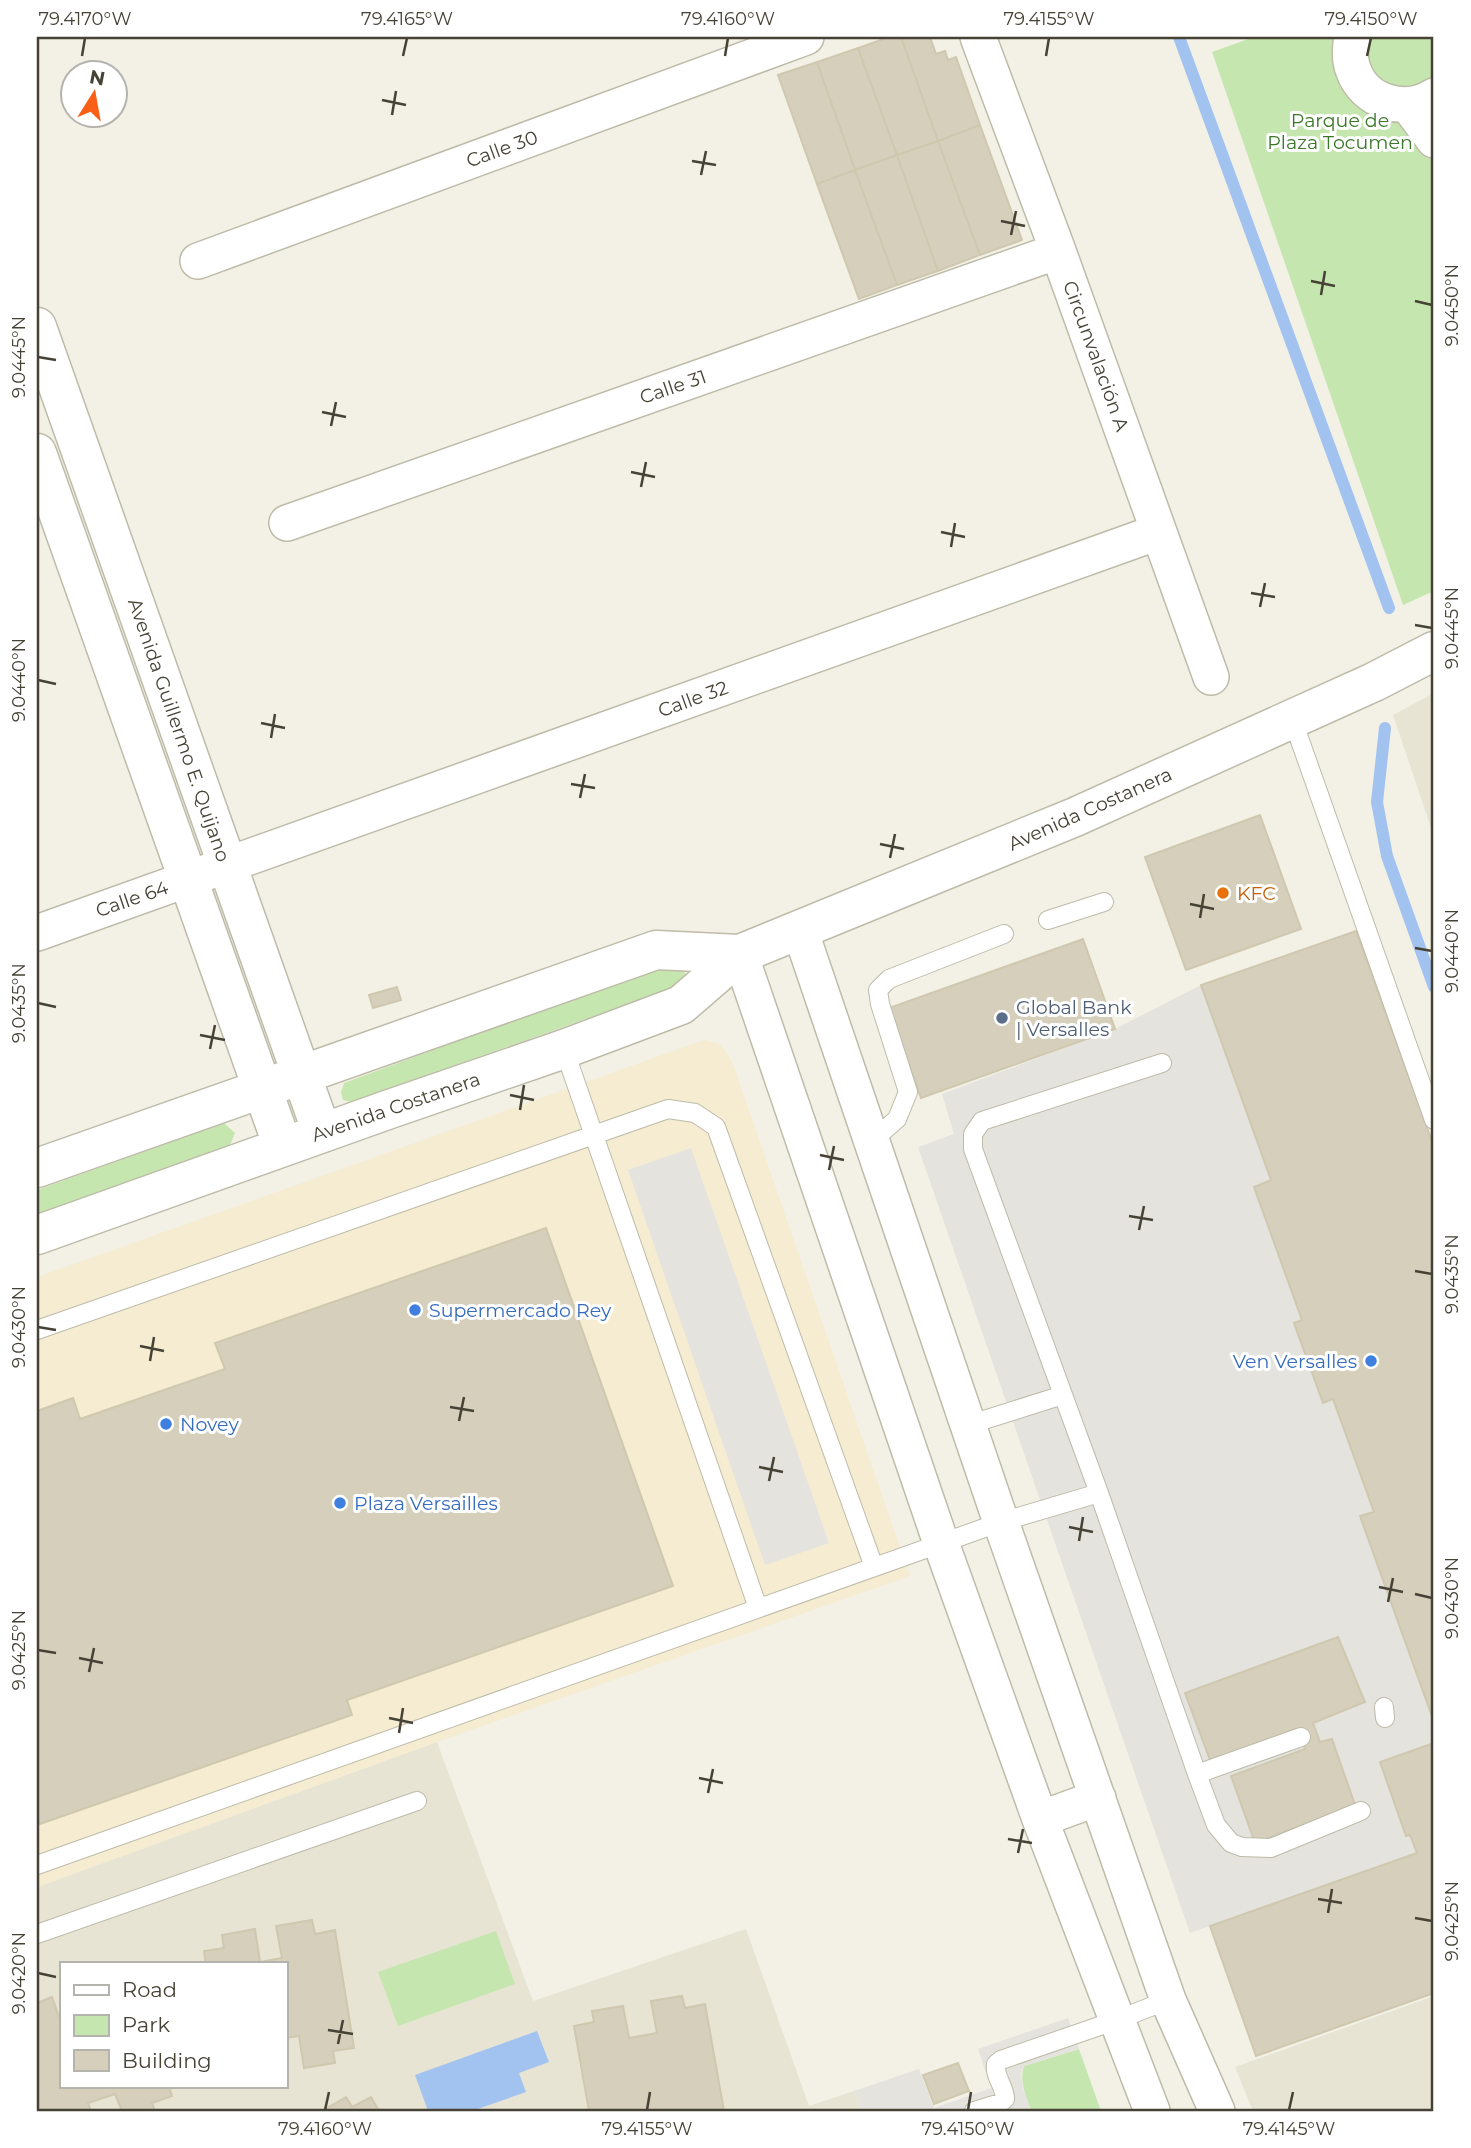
<svg xmlns="http://www.w3.org/2000/svg" width="1471" height="2148" font-family="Montserrat,sans-serif">
<style>
.residential{fill:#e7e4d4;fill-rule:evenodd}
.commercial{fill:#f5ecd1}
.green{fill:#c5e7af}
.parking{fill:#e4e3de}
.water{fill:#a2c3f0}
.lines{fill:none;stroke-linecap:round;stroke-linejoin:round}
.stream{stroke:#a2c3f0;stroke-width:12}
.building{fill:#d5cfbc;stroke:#cfc8af;stroke-width:2}
.service-casing{stroke:#bebba9;stroke-width:20}
.minor-casing{stroke:#bebba9;stroke-width:38}
.tertiary-casing{stroke:#bebba9;stroke-width:41}
.service{stroke:#fff;stroke-width:18}
.minor{stroke:#fff;stroke-width:35}
.tertiary{stroke:#fff;stroke-width:38}
.ticks{fill:none;stroke:#464235;stroke-width:2.5}
.food-dot{fill:#e8710a;stroke:#fff;stroke-width:2.5}
.service-dot{fill:#5c6f8a;stroke:#fff;stroke-width:2.5}
.shop-dot{fill:#3f7fe0;stroke:#fff;stroke-width:2.5}
.labels{text-anchor:middle;dominant-baseline:central;stroke-width:6;stroke-linejoin:round;paint-order:stroke}
.park-label{font-size:19px;fill:#3a7729;stroke:#fff}
.street-label{font-size:19px;fill:#464235;stroke:#fff}
.food-label{font-size:19px;fill:#c56008;stroke:#fff;text-anchor:start}
.service-label{font-size:19px;fill:#4e5e75;stroke:#fff;text-anchor:start}
.shop-label{font-size:19px;fill:#366cbe;stroke:#fff;text-anchor:start}
.neatline{fill:none;stroke:#464235;stroke-width:2.5}
.ticks-label{font-size:18px;text-anchor:middle;fill:#464235}
</style>
<rect width="100%" height="100%" fill="#f3f1e6"/>
<path class="residential" d="M1434,693V837L1393,715Z
M437,1742L533,2001L746,1929L809,2106L854,2091L861,2111H37V1887ZM61,1964H285V2087H61Z
M1434,1996V2111H1253L1235,2067Z"/>
<path class="commercial" d="M704,1040L720,1044L732,1061L910,1576L437,1742L37,1887V1277Z"/>
<path class="green" d="M1254,37H1434V591L1403,605L1212,52Z
M672,962L682,965L686,977L682,985L351,1102L343,1100L341,1092L344,1083Z
M224,1123L235,1133L230,1145L37,1214V1190Z
M496,1931L515,1984L398,2026L378,1972Z
M1079,2049L1101,2111H1031C1026,2096 1019,2081 1024,2066Z"/>
<path class="parking" d="M1201,985L1271,1180L1254,1187L1302,1320L1295,1324L1323,1403L1333,1399L1374,1512L1361,1517L1434,1722V1743L1380,1762L1417,1853L1190,1933L918,1147L954,1134L942,1094L1115,1029Z
M691,1148L829,1543L765,1565L628,1170Z
M1068,2018L1079,2049L1024,2066L1021,2074L1023,2088L1031,2111H861L854,2091L919,2069L934,2108L991,2088L978,2049Z"/>
<path class="water" d="M537,2031L549,2062L519,2073L526,2092L472,2111H428L415,2075Z"/>
<g class="lines">
<path class="stream" d="M1179,37L1389,608
M1385,728L1377,802L1387,856L1434,987"/>
</g>
<path class="building" d="M889,37H901L938,141L897,155L858,48Z
M901,37H930L936,54L945,51L948,60L956,57L980,125L938,141Z
M858,48L897,155L855,170L817,62Z
M817,62L855,170L817,184L778,75Z
M980,125L1022,240L980,255L938,141Z
M938,141L980,255L938,271L897,155Z
M897,155L938,271L897,285L855,170Z
M855,170L897,285L859,299L817,184Z
M1260,815L1301,929L1186,970L1145,857Z
M1356,931L1434,1147V1722L1360,1516L1374,1512L1333,1399L1323,1403L1294,1323L1302,1320L1254,1187L1271,1180L1201,985Z
M1083,939L1115,1029L921,1098L889,1008Z
M397,987L401,1000L373,1008L369,995Z
M546,1228L673,1586L347,1700L352,1715L40,1824L37,1815V1411L73,1398L80,1419L225,1369L215,1343Z
M1338,1637L1365,1702L1313,1723L1320,1742L1332,1739L1355,1805L1255,1843L1231,1776L1305,1749L1298,1728L1210,1760L1185,1693Z
M1434,1743V1993L1256,2056L1210,1926L1417,1853L1410,1835L1406,1836L1380,1762Z
M312,1920L315,1934L335,1930L354,2048L333,2051L335,2063L304,2068L299,2036L285,2038V1964H206L204,1951L224,1948L222,1935L255,1929L260,1962L282,1958L276,1926Z
M682,1996L685,2008L705,2004L724,2111H589L574,2026L594,2022L592,2011L623,2006L629,2038L657,2033L651,2001Z
M52,1997L61,2023V2087H169L172,2096L152,2103L155,2111H122L115,2094L88,2103L91,2111H37V2003Z
M958,2063L969,2091L934,2104L923,2075Z
M346,2097L352,2107L371,2097L379,2111H322Z"/>
<g class="lines">
<defs>
<path id="service" d="M1292,718L1434,1120
M1048,920L1104,902
M564,1049L758,1608
M1162,1063L982,1121L973,1134V1149L1099,1493L1197,1774L1301,1737
M872,1141L897,1119L908,1092L880,1004L878,990L889,979L1004,934
M37,1330L668,1109L695,1113L716,1127L874,1567
M968,1425L1063,1395
M1384,1707L1385,1718
M1197,1774L1216,1825L1231,1843L1242,1847L1271,1848L1361,1811
M37,1865L1001,1522L1099,1493
M37,1934L417,1801
M974,2111L1000,2103L1005,2099C1005,2086 994,2077 996,2064L1001,2060L1117,2020L1168,2000"/>
<path id="minor" d="M978,37L1058,251L1211,677
M1352,37C1350,48 1349,59 1353,69C1364,103 1406,114 1434,96
M1408,105L1434,140
M198,261L806,37
M287,523L1058,251
M800,930L1001,1522L1168,2000L1217,2111
M37,933L1158,532
M740,954L941,1543L1040,1819L1152,2111
M1040,1819L1098,1798"/>
<path id="tertiary" d="M37,327L322,1133
M37,453L283,1147
M37,1168L656,950L740,954
M37,1235L387,1110L564,1049L681,1005L740,954L1075,817L1374,682L1434,651"/>
</defs>
<use href="#service" class="service-casing"/>
<use href="#minor" class="minor-casing"/>
<use href="#tertiary" class="tertiary-casing"/>
<use href="#service" class="service"/>
<use href="#minor" class="minor"/>
<use href="#tertiary" class="tertiary"/>
</g>
<path class="ticks" d="M82,56L85,38M403,56L407,38M725,56L728,38M1046,56L1049,38M1367,56L1371,38M382,100L406,105M392,115L396,91M692,161L716,165M701,175L706,151M1001,221L1025,226M1011,235L1016,211M1311,281L1335,286M1321,295L1325,271M1415,301L1432,305M38,357L56,360M322,412L346,417M331,426L336,402M631,472L655,477M641,487L646,462M941,532L965,537M951,547L955,523M1251,593L1275,597M1260,607L1265,583M1415,625L1432,628M38,680L56,684M261,723L285,728M271,738L275,714M571,784L595,788M580,798L585,774M880,844L904,849M890,858L895,834M1190,904L1214,909M1200,918L1204,894M1415,948L1432,951M38,1003L56,1007M200,1035L225,1040M210,1049L215,1025M510,1095L534,1100M520,1110L524,1085M820,1155L844,1160M829,1170L834,1146M1129,1216L1153,1220M1139,1230L1144,1206M1415,1271L1432,1274M38,1327L56,1330M140,1346L164,1351M150,1361L154,1337M450,1407L474,1411M459,1421L464,1397M759,1467L783,1472M769,1481L774,1457M1069,1527L1093,1532M1079,1541L1083,1517M1379,1587L1403,1592M1415,1594L1432,1598M1388,1602L1393,1578M38,1650L56,1653M79,1658L103,1663M89,1672L94,1648M389,1718L413,1723M399,1733L403,1708M699,1778L723,1783M708,1793L713,1769M1008,1839L1032,1843M1018,1853L1023,1829M1318,1899L1342,1903M1328,1913L1332,1889M1415,1918L1432,1921M38,1973L56,1977M328,2030L353,2034M338,2044L343,2020M325,2110L329,2092M647,2110L650,2092M968,2110L971,2092M1289,2110L1293,2092"/>
<circle class="food-dot" cx="1223" cy="893" r="7"/>
<circle class="service-dot" cx="1002" cy="1018" r="7"/>
<g class="shop-dot">
<circle cx="415" cy="1310" r="7"/>
<circle cx="1371" cy="1361" r="7"/>
<circle cx="166" cy="1424" r="7"/>
<circle cx="340" cy="1503" r="7"/>
</g>
<g class="labels">
<g class="park-label">
<text x="1340" y="120">Parque de<tspan x="1340" dy="22">Plaza Tocumen</tspan></text>
</g>
<g class="street-label">
<text transform="translate(502 149) rotate(-20)">Calle 30</text>
<text transform="translate(1096 356) rotate(70)">Circunvalación A</text>
<text transform="translate(673 387) rotate(-19)">Calle 31</text>
<text transform="translate(693 699) rotate(-20)">Calle 32</text>
<text transform="translate(179 730) rotate(71)">Avenida Guillermo E. Quijano</text>
<text transform="translate(1090 809) rotate(-24)">Avenida Costanera</text>
<text transform="translate(132 899) rotate(-19)">Calle 64</text>
<text transform="translate(396 1107) rotate(-19)">Avenida Costanera</text>
</g>
<g class="food-label">
<text x="1237" y="893">KFC</text>
</g>
<g class="service-label">
<text x="1016" y="1007">Global Bank<tspan x="1016" dy="22">| Versalles</tspan></text>
</g>
<g class="shop-label">
<text x="429" y="1310">Supermercado Rey</text>
<text x="1357" y="1361" text-anchor="end">Ven Versalles</text>
<text x="180" y="1424">Novey</text>
<text x="354" y="1503">Plaza Versailles</text>
</g>
</g>
<rect width="1471" height="2148" fill="none" stroke="#ffffff" stroke-width="77"/>
<rect x="60" y="1962" width="228" height="126" fill="#ffffff" stroke="#b5b3ae" stroke-width="2"/>
<rect x="74" y="1985" width="35" height="10" fill="#ffffff" stroke="#b5b3ae" stroke-width="2"/>
<text x="122" y="1997" font-size="21" fill="#464235">Road</text>
<rect x="74" y="2015" width="35" height="21" fill="#c5e7af" stroke="#b5b3ae" stroke-width="2"/>
<text x="122" y="2032" font-size="21" fill="#464235">Park</text>
<rect x="74" y="2050" width="35" height="21" fill="#d5cfbc" stroke="#b5b3ae" stroke-width="2"/>
<text x="122" y="2068" font-size="21" fill="#464235">Building</text>
<g transform="translate(94 94) rotate(11)"><circle r="33" fill="#ffffff" stroke="#b5b3ae" stroke-width="2"/>
<path d="M0-5L12 26L0 18L-12 26Z" fill="#f95f17"/>
<text y="-10" font-size="19" font-weight="bold" text-anchor="middle" fill="#464235">N</text>
</g>
<rect x="38" y="38" width="1394" height="2072" class="neatline"/>
<g class="ticks-label">
<text x="85" y="25">79.4170°W</text>
<text x="407" y="25">79.4165°W</text>
<text x="728" y="25">79.4160°W</text>
<text x="1049" y="25">79.4155°W</text>
<text x="1371" y="25">79.4150°W</text>
<text transform="translate(1452 305) rotate(-90)" y="6">9.0450°N</text>
<text transform="translate(19 357) rotate(-90)" y="6">9.0445°N</text>
<text transform="translate(1452 628) rotate(-90)" y="6">9.0445°N</text>
<text transform="translate(19 680) rotate(-90)" y="6">9.0440°N</text>
<text transform="translate(1452 951) rotate(-90)" y="6">9.0440°N</text>
<text transform="translate(19 1003) rotate(-90)" y="6">9.0435°N</text>
<text transform="translate(1452 1274) rotate(-90)" y="6">9.0435°N</text>
<text transform="translate(19 1327) rotate(-90)" y="6">9.0430°N</text>
<text transform="translate(1452 1598) rotate(-90)" y="6">9.0430°N</text>
<text transform="translate(19 1650) rotate(-90)" y="6">9.0425°N</text>
<text transform="translate(1452 1921) rotate(-90)" y="6">9.0425°N</text>
<text transform="translate(19 1973) rotate(-90)" y="6">9.0420°N</text>
<text x="325" y="2135">79.4160°W</text>
<text x="647" y="2135">79.4155°W</text>
<text x="968" y="2135">79.4150°W</text>
<text x="1289" y="2135">79.4145°W</text>
</g>
</svg>
